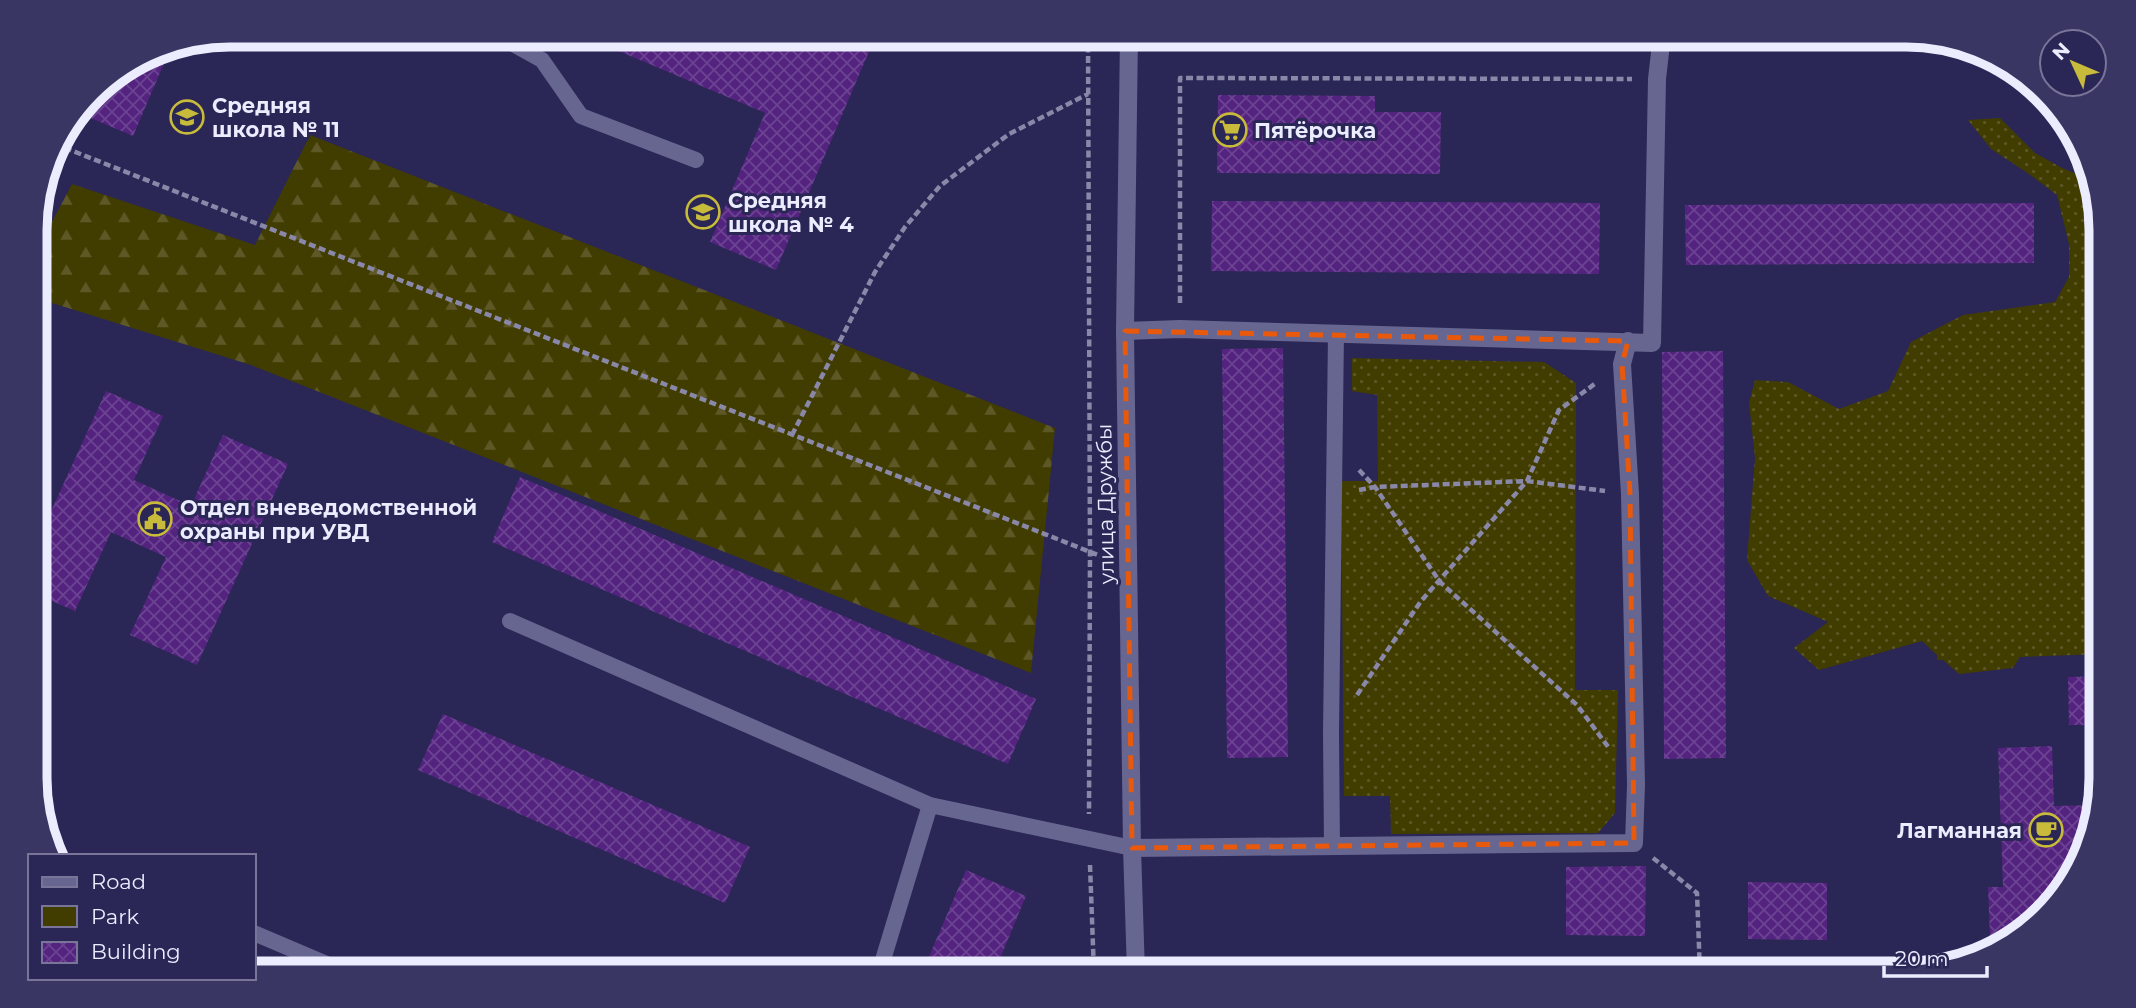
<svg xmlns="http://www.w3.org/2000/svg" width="2136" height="1008" font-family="Montserrat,sans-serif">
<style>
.green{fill:url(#green-dots)}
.forest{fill:url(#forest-firs)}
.building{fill:url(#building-cross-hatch)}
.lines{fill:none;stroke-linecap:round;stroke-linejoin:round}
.path{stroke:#8a88a9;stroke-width:4.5;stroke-dasharray:7 3.5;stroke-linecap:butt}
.service{stroke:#666691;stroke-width:16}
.minor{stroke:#666691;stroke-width:18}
.tertiary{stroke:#666691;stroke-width:18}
.marked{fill:none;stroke:#e8590c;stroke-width:5;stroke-dasharray:14 9;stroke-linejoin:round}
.labels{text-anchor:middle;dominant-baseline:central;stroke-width:6;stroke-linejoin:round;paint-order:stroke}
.poi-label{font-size:21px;font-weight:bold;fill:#ececff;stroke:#2a2655;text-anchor:start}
.street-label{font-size:21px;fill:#ececff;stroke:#2a2655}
.rim{fill:none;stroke:#ececff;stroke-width:9}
</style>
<defs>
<pattern id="green-dots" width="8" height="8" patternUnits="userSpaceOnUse" patternTransform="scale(1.75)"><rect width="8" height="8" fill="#413c00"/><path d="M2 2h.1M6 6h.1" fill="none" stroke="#5d5826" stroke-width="1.8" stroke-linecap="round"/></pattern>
<pattern id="forest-firs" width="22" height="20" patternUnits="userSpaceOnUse" patternTransform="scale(1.75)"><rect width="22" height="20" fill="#413c00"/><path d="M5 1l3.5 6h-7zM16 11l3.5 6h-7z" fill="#5d5826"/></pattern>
<pattern id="building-cross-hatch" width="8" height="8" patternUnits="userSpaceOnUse" patternTransform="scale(1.75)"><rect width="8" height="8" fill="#53237f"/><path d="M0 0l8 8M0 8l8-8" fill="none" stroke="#6c4392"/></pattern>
</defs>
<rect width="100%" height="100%" fill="#2a2655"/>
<path class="green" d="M2000,118L2035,153L2062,168L2089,179L2099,205L2101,654L2020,657L2013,668L1959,674L1943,660H1937V655L1922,641L1819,670L1794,648L1828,622L1768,596L1747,560L1755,458L1749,403L1755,380L1788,382L1839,409L1888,391L1911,342L1963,315L2055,302L2069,277V244L2057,195L2029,174L1991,149L1968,120Z
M1352,358L1544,362L1576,383L1575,690H1618L1615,813L1598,833L1391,834L1390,796H1344L1341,481H1378L1377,395L1352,391Z"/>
<path class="forest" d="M310,135L1055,428L1031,673L251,365L36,298V252L72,184L255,245Z"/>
<path class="building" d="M581,35H768L793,45L797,35H876L776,270L710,242L765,113Z
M171,47L133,136L79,113L101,84L156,50Z
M1218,95L1375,96V112H1441L1440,174L1217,173Z
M2047,101L2061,112L2082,164H2081Z
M1212,201L1600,203L1599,274L1211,271Z
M2034,203V263L1686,265L1685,205Z
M1283,348L1288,757L1227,758L1222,349Z
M1723,351L1726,758L1664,759L1662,352Z
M106,391L163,416L134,480L191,506L223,435L288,464L197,665L130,635L166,557L111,532L75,611L36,594V544Z
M520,477L1036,699L1008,764L492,542Z
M2101,676V725H2069L2068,677Z
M443,714L750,847L725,903L418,770Z
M2052,746L2054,806L2096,805L2086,853L2017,937L1990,938L1988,887H2003L1998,748Z
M1646,866L1645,936L1566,935V867Z
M966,870L1026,896L994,973H922Z
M1748,882L1827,883V940L1748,939Z
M254,958L288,973H254Z"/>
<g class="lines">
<path class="path" d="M1088,35L1090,551L1089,814
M55,144L1103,557
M50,162L58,145
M1180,303V78L1632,79
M792,435L875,272L905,227L940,186L1009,134L1088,94
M1359,470L1375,487L1440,582L1577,705L1609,748
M1359,490L1375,487L1527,481L1605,491
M1357,695L1421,601L1527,481L1559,410L1596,383
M1653,858L1697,893L1700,973
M1090,865L1094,973"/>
<path class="service" d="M497,35L542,60L581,116L696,160
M510,621L930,805L1132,848
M1332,847L1331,733L1336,333
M254,933L348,973
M879,973L930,805"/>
<path class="minor" d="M1125,331L1180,329L1652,343L1657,79L1662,35
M1132,848L1634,843L1636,785L1630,494L1622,364L1628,341"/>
<path class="tertiary" d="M1129,35L1125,331L1132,848L1136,973"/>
</g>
<path class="marked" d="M1125,331L1628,341L1622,364L1630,494L1634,843L1132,848Z"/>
<defs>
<symbol id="school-ring" viewBox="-11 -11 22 22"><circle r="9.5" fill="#2a2655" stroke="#c8bb3b" stroke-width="1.5"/><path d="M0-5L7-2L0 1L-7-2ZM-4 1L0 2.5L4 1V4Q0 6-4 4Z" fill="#c8bb3b"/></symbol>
<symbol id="supermarket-ring" viewBox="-11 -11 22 22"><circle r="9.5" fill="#2a2655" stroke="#c8bb3b" stroke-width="1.5"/><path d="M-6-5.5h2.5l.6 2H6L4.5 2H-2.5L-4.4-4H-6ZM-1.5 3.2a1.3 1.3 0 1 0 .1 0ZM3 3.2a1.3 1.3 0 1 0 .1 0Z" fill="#c8bb3b"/></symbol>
<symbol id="civic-ring" viewBox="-11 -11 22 22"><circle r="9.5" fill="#2a2655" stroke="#c8bb3b" stroke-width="1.5"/><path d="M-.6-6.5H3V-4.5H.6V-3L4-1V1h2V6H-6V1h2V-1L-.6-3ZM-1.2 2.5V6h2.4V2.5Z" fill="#c8bb3b"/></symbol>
<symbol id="cafe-ring" viewBox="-11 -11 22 22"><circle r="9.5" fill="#2a2655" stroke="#c8bb3b" stroke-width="1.5"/><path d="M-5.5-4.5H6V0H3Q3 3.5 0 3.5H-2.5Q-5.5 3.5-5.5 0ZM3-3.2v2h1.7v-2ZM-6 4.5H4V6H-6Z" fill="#c8bb3b"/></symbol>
</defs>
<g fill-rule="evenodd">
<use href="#school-ring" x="168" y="98" width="38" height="38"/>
<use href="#supermarket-ring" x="1211" y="111" width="38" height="38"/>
<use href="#school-ring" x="684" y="193" width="38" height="38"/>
<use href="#civic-ring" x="136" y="500" width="38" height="38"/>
<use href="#cafe-ring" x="2027" y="811" width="38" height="38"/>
</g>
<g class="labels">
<g class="poi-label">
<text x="212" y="105">Средняя<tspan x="212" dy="24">школа № 11</tspan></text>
<text x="1254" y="130">Пятёрочка</text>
<text x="728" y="200">Средняя<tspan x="728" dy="24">школа № 4</tspan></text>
<text x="180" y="507">Отдел вневедомственной<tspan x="180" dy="24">охраны при УВД</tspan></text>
<text x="2022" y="830" text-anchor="end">Лагманная</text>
</g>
<g class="street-label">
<text transform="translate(1105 504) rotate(-91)">улица Дружбы</text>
</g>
</g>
<path d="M0 0H2136V1008H0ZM230 47H1906A183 183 0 0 1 2089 230V778A183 183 0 0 1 1906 961H230A183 183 0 0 1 47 778V230A183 183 0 0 1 230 47Z" fill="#3a3663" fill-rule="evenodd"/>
<path class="rim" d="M230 47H1906A183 183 0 0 1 2089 230V778A183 183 0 0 1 1906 961H230A183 183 0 0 1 47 778V230A183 183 0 0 1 230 47Z"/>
<rect x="28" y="854" width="228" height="126" fill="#2a2655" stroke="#787599" stroke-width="2"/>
<rect x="42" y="877" width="35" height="10" fill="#666691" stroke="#787599" stroke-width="2"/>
<text x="91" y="889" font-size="21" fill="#ececff">Road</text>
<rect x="42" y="906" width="35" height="21" fill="#413c00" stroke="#787599" stroke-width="2"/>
<text x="91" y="924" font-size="21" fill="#ececff">Park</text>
<rect x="42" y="942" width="35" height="21" fill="url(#building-cross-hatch)" stroke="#787599" stroke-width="2"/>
<text x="91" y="959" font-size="21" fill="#ececff">Building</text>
<g transform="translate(2073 63) rotate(314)"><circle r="33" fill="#2a2655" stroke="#787599" stroke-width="2"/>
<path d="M0-5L12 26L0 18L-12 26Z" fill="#c8bb3b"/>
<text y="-10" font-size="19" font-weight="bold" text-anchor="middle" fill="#ececff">N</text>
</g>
<path d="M1884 966v10h103v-10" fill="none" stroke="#ececff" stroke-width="3.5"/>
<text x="1895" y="966" font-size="21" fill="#ececff" stroke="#2a2655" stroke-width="5" paint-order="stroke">20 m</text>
</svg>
